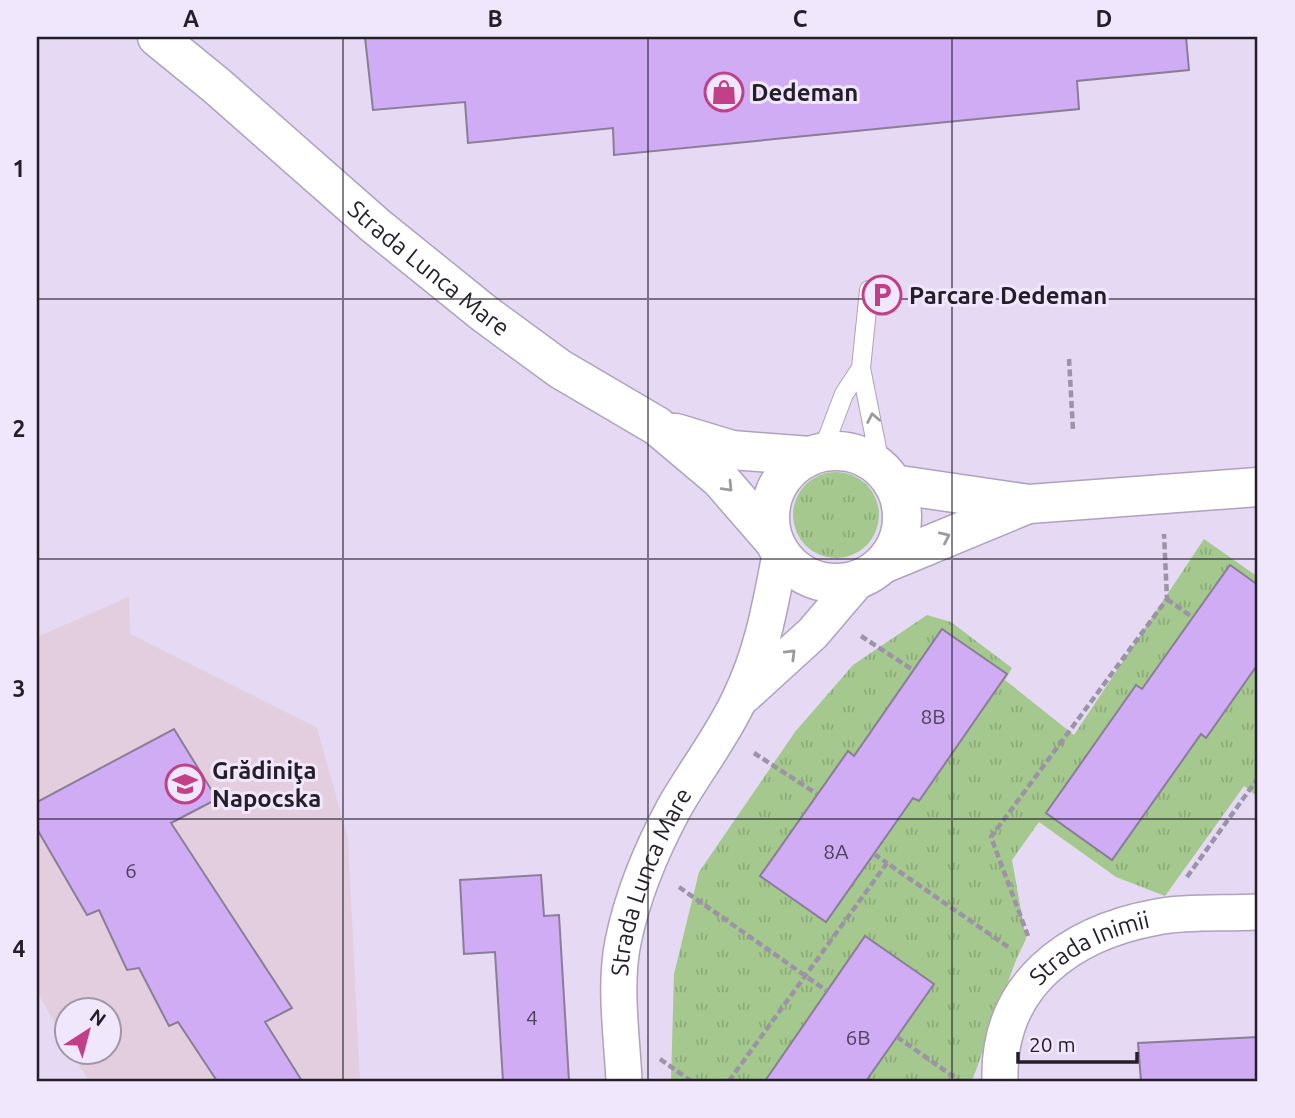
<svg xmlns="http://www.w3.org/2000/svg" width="1295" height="1118" font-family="Ubuntu,sans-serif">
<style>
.education{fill:#e2cede}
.grass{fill:url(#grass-tufts)}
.building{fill:#d0acf5;stroke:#897e96;stroke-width:2}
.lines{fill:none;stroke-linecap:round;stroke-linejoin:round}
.lane-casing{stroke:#aea2bc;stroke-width:20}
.street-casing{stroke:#aea2bc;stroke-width:38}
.secondary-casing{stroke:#aea2bc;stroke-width:41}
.path{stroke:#9c93a7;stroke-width:4.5;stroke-dasharray:7 3.5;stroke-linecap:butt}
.lane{stroke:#fff;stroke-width:18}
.street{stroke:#fff;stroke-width:35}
.secondary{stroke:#fff;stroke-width:38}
.oneway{stroke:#9c9a9e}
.grid{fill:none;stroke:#231e28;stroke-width:2;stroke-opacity:0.55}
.labels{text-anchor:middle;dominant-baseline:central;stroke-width:6;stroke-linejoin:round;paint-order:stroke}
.number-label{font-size:21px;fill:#4e425b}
.poi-label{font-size:24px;font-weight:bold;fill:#231e28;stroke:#f1e7fd;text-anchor:start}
.street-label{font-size:24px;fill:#231e28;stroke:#f1e7fd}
.neatline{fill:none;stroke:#231e28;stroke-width:2.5}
.grid-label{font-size:23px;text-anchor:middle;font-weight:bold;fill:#231e28}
</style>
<defs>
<pattern id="grass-tufts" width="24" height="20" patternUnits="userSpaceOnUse" patternTransform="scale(1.75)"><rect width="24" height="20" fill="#a4c88d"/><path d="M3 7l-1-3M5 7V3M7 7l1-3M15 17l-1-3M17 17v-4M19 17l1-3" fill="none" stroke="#8dab7a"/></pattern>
</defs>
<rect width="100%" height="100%" fill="#e5d9f4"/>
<path class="education" d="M129,597L130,634L317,728L348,839L360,1081H89L71,1052H108V1010H66V1043L37,992V637Z"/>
<path class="grass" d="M793 515a43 43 0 1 1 86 0a43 43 0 1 1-86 0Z
M1204,539L1258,577V797L1244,786L1165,896L1116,877L1039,822L1012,860L1026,939L1016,960L972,1081H671L674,974L699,872L795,732L853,665L927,615L951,622L1012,668L1005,680L1074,735Z"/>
<path class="building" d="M365,37H1186L1189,70L1077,81L1079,109L614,155L613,128L468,143L465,102L373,110Z
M1230,565L1258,585V664L1206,738L1201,734L1112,860L1046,813L1136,685L1142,689Z
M942,629L1007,674L919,801L913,798L826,922L760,876L848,751L854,756Z
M174,729L217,799L171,823L292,1008L265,1022L302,1081H217L178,1022L169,1026L139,968L127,970L99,910L87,915L37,829V802Z
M541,875L544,916L559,915L569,1081H503L495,952L464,954L460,880Z
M865,936L934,984L866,1081H765Z
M1258,1037V1081H1141L1138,1043Z"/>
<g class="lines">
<defs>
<path id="lane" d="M869,290L861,368L881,469
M822,452L844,394L861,368"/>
<g id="street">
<path d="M745,695L813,633L859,579"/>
<path id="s1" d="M624,1081C622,1037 614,986 623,942C632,897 652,849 674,808C695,771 722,737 740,698C763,650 770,606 780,555"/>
<path id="s2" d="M1000,1081C997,985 1069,933 1157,917C1189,911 1225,914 1258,912"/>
</g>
<g id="secondary">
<path id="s3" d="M157,37L217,86L376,226L485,314L560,369L657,426L720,479L773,540"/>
<path d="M676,433L732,450L810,456"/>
<circle cx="836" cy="517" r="66"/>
<path d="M893,484L1029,504L1258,487"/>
<path d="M883,564L1023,506"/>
</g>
</defs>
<use href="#lane" class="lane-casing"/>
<use href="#street" class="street-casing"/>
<use href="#secondary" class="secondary-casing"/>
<path class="path" d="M1069,359L1073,430
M1167,599L1192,617
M861,636L913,670
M1257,665L1258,666
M754,753L817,794
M874,854L887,863
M1187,877L1258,778
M679,887L827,991
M1028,936L991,837L1167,599L1164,534
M897,1037L960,1081
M660,1059L691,1081
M729,1081L887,863L1011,949"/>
<use href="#lane" class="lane"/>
<use href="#street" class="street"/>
<use href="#secondary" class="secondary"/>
</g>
<defs><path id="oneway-chevron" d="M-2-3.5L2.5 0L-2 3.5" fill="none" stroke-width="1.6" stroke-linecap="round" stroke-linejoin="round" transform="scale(1.75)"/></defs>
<g class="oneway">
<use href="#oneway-chevron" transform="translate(873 418) rotate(-101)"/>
<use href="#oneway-chevron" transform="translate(728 487) rotate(46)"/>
<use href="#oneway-chevron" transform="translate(945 537) rotate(-25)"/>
<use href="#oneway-chevron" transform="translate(791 654) rotate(-45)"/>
</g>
<path class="grid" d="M343,37V1081M648,37V1081M952,37V1081M37,299H1258M37,559H1258M37,819H1258"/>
<defs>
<symbol id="shop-ring" viewBox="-11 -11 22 22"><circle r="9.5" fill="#f1e7fd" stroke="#c24088" stroke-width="1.5"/><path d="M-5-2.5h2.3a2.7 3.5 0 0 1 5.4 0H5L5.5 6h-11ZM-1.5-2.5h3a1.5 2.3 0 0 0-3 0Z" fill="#c24088"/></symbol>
<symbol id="parking-ring" viewBox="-11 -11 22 22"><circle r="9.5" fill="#f1e7fd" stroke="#c24088" stroke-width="1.5"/><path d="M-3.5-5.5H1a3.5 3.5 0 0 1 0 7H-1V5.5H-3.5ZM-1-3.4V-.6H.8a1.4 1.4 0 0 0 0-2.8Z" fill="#c24088"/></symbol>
<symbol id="school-ring" viewBox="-11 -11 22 22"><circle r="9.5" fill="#f1e7fd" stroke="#c24088" stroke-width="1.5"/><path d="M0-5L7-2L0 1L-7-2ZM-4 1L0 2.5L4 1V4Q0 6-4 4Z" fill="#c24088"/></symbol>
</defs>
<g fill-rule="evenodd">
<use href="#shop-ring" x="702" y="70" width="44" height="44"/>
<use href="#parking-ring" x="860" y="273" width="44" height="44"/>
<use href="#school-ring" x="163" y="762" width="44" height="44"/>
</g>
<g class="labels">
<g class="number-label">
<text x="933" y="716">8B</text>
<text x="836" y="851">8A</text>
<text x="131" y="870">6</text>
<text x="532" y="1017">4</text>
<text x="858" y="1037">6B</text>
</g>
<g class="poi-label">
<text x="751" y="92">Dedeman</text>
<text x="909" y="295">Parcare Dedeman</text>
<text x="212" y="770">Grădiniţa<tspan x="212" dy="28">Napocska</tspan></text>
</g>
<g class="street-label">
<text stroke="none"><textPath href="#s3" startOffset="357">Strada Lunca Mare</textPath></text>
<text stroke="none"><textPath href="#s1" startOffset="205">Strada Lunca Mare</textPath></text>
<text stroke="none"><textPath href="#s2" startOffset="175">Strada Inimii</textPath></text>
</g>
</g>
<rect width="1295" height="1118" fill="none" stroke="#f1e7fd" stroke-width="77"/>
<g transform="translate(88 1031) rotate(36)"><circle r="33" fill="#f1e7fd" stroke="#9f97a8" stroke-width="2"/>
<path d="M0-5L12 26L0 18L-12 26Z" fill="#c24088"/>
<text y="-10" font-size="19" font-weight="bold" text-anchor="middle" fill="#231e28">N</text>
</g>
<path d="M1018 1052v10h119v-10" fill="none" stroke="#231e28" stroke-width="3.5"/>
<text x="1029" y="1052" font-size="21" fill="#231e28" stroke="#f1e7fd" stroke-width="5" paint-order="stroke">20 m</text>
<rect x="38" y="38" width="1218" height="1042" class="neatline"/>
<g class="grid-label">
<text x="191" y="27">A</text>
<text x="495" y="27">B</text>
<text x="800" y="27">C</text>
<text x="1104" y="27">D</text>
<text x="19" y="177">1</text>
<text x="19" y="437">2</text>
<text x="19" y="697">3</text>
<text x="19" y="957">4</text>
</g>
</svg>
